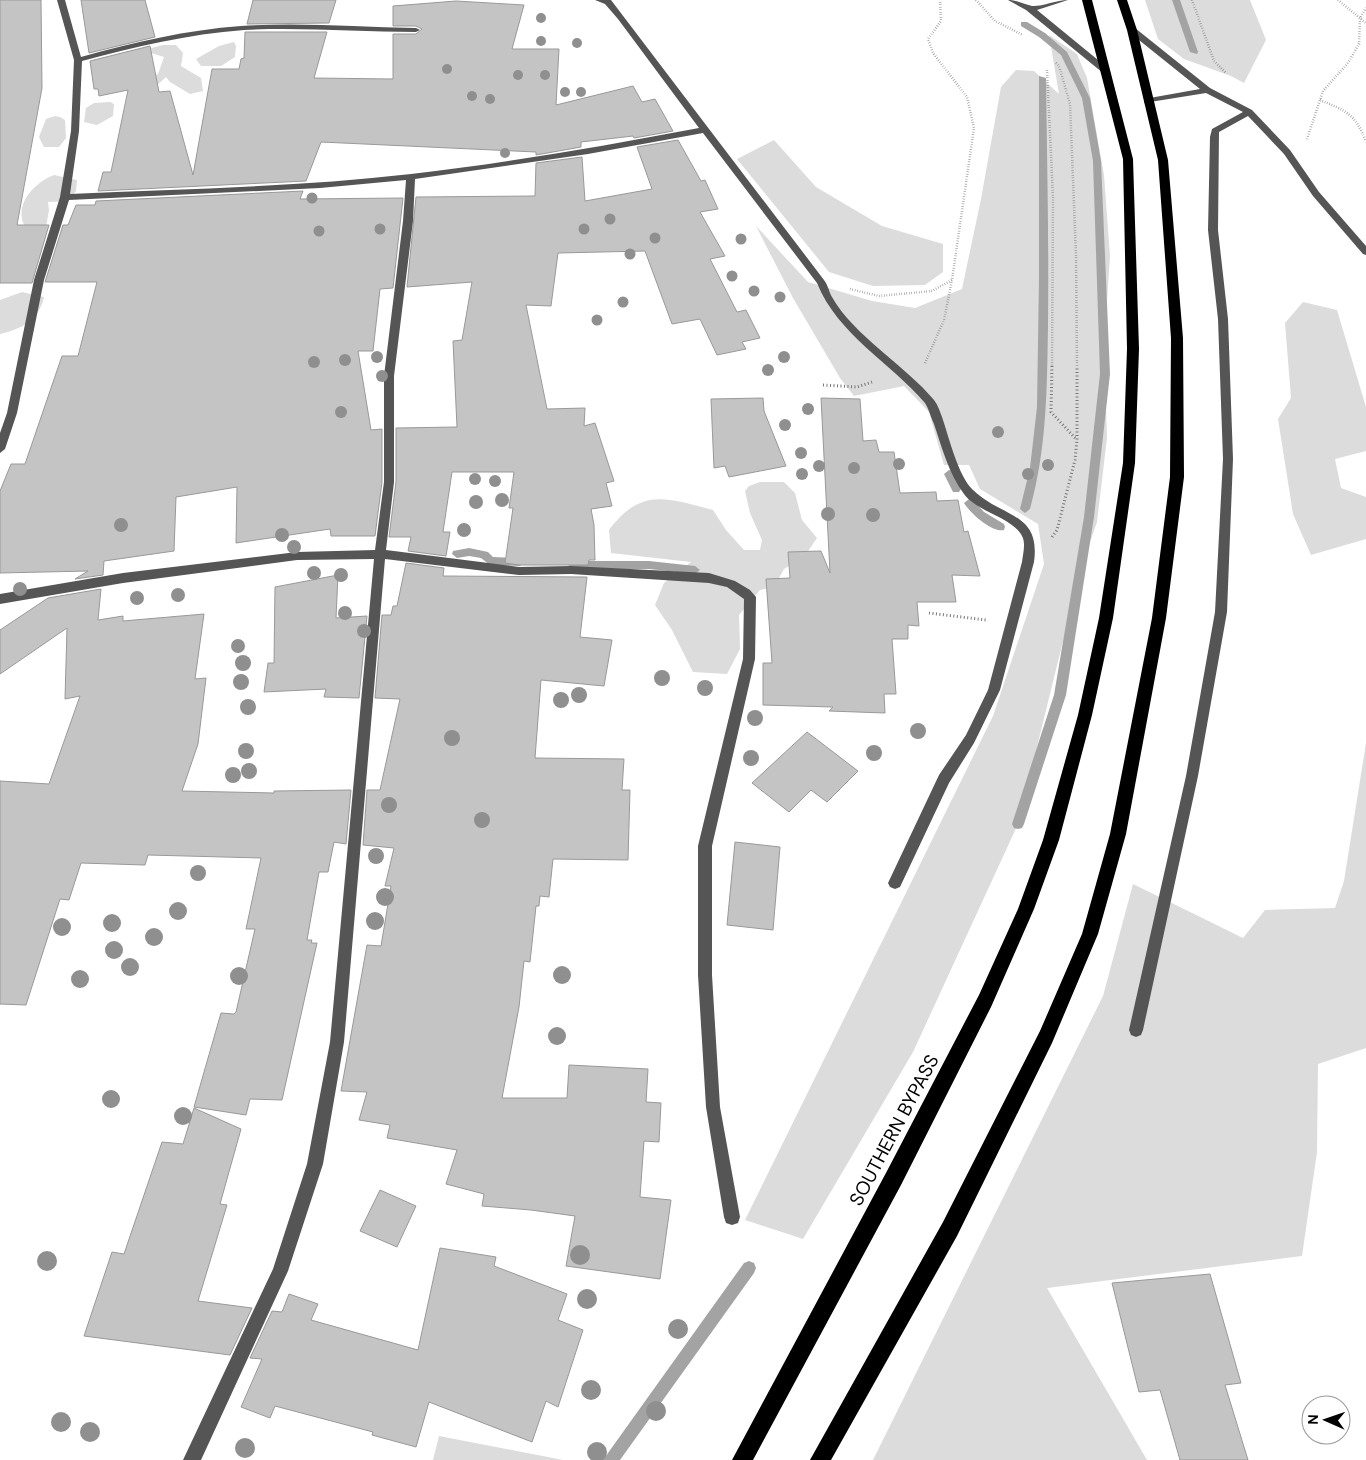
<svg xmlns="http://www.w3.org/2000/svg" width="1366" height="1460" font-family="'DM Sans',sans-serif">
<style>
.green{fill:#dcdcdc}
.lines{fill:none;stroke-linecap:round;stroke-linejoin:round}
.stream{fill:#a3a3a3;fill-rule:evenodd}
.building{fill:#c4c4c4;stroke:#999}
.path-far1{stroke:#777;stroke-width:2.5;stroke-dasharray:0.5 2;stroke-linecap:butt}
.path{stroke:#777;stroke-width:3;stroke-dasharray:1 2.5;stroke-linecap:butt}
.minor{fill:#555;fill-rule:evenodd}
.highway{fill:#000;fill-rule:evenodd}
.tree{fill:#8f8f8f}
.labels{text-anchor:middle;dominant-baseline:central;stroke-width:4.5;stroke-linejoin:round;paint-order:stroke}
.near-street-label{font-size:19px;fill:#000;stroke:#fff}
</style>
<rect width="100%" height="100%" fill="#fff"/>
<path class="green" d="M1145,0H1250L1266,40L1244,83L1231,76L1184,59L1158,39Z
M1049,35L1077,54L1087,78L1104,175L1110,256L1104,345L1107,438L1097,522L1081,568L1018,824L913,1052L803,1239L745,1220L993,716L1044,564L1038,524L980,489L969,465H944L929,412L904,386L854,396L840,378L793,298L756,226L808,282L872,301L915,308L962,289L981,199L1001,87L1016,70L1034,71L1059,94Z
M234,42L236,46L235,57L221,66H201L196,59L219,46Z
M163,45H176L183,53L181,66L201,78L203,91L190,94L170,82L166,77L154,88L147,79L158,74L164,57L148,52V49Z
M110,102L114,104L113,116L97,125L84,122L86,108L94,103Z
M55,116L60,117L65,120L66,138L59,147H44L39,137L46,119Z
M774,140L816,187L882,226L943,244V272L925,285L873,286L829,272L737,159Z
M54,175L77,180L76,191L68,201L48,202L49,210L45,233L27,230C26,227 22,222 22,219C18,199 38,181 54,175Z
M22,292L44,297C39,320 22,329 0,334V300Z
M1303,302L1337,310L1366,407V451L1335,459L1341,488L1366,497V539L1311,555L1293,514L1278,419L1291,398L1285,323Z
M760,482H784L795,493L802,520L817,538L804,557L784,569L774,587L760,590L739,615L740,649L727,674L693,672L672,630L655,605L664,583L691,562L611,553L609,530C641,487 667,498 713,510L726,530L744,550H760L762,540L750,513L745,491L749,486Z
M1366,743V1048L1318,1064L1317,1152L1302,1256L1047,1288L1147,1460H873L1103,996L1133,884L1243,938L1265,910L1335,908L1344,881Z
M439,1436L563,1460H433Z"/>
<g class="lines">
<path class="stream" d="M1172,0H1180L1198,52L1197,54L1190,52Z
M1021,22H1027L1045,33L1067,52L1090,98L1101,161L1110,374L1094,517L1066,695L1024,824L1022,828L1018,829L1014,828L1012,824L1054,695L1084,517L1100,374L1093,161L1082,98L1061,55L1039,37L1021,26Z
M1039,76L1046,78C1047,160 1049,242 1048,325C1047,387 1047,448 1030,509L1025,513L1020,509L1030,468L1037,407L1039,277Z
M949,470L952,471L961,489L959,492H953L944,474Z
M969,499L973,500L984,512L1004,524L1005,527L1004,530C992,533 970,513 964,503Z
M469,548L488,552L493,557L520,558L525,562L520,566L490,565L481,558L469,556L457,558L452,554L453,551Z
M573,561H649L695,566L700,570L695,574L649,569H573L568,565Z
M749,1261L754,1263L756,1268L754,1273L620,1460H603L744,1263Z"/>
</g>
<path class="building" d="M0,0H41L42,88L17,225H49L32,283H0Z
M81,0H145L155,37L89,53Z
M253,0H336L329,23L247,24Z
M456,1L524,5L512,49H559L556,105L633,86L642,102L655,99L673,131L634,138L633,136L581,142V147L536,155V152L321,142L306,181L98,191L103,172H111L128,90L99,96L98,89H94L90,61L150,46L159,92L170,91L193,175L212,69H239L241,59L244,58L245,32H327L314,78L393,79V34H416L422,29L416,26H393V6Z
M678,140L701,181L705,180L718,209L700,212L725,256L710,259L737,312L746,310L760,338L742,342L746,349L717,355L700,319L672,324L645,251L558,253L551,306L526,305L547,409L585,408L584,426L595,423L614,481L606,483L612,506L591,509L594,525L595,560H589L588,565H519L505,563L513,508H509L514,472H452L443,532H450L446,556L408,551L411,537H389L396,482V428L457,427L453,341L462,340L472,282L407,287L416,197L535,196L536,163L582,157L585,201L652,189L637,147Z
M303,191L300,199L403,198L393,288L380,289L373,351H358L371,430L382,429V482L375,536H331L330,529L236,543L237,487L176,497L174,551L104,561L103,575L75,579L88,571L0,573V491L11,464H25L62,356H78L97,282H45L63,225H68L76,205H95L96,201Z
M763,398L764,411L786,466L729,477L725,466L714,468L711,399Z
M821,398L860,399L863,441L876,440L879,452H894L900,493L936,492L937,501L958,500L964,532L968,531L980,576L952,575L956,602H917L919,626L908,625V639H892L896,694H884L885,713L829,711L833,707L763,705V663H772L766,579L790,578L788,552L821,551L830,573Z
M406,563L444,568L443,576L587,577L580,637L612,640L604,686L541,680L535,758L624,759L622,790H630L628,860L553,859L549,897L540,896L539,906H536L530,962L524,961L519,1007L502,1098H567L569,1065L648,1069L646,1102L661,1103L659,1142L644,1141L640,1197L671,1200L660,1279L566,1266L575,1216L531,1210L482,1206L484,1194L446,1184L457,1150L387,1138L390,1125L359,1120L367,1092L341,1091L367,945L381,946L391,886H385L394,848L363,845L367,790H380L400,699L375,698L382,615H391L393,606H397Z
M338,575L336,618L367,616L359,698L324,697L326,689L264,692L268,663H274L275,587Z
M101,589L98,620L123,616V621L204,614L195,679L206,678L198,744L182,791L274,793V791L351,790L346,844L334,842L328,872H319L307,940H312L311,943H317L282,1100L250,1099L246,1115L194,1107L221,1013L234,1014L236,1012L255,929H246L261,858L148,855L145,865L81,863L69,900L60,899L26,1005L0,1004V781L49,784L80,696L65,699L67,628L0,674V630L48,598Z
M807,732L858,771L827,802L811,790L789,812L752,783Z
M735,842L780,847L773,930L727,925Z
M194,1108L241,1129L220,1204L227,1205L198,1301L252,1308L230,1355L84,1336L112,1252L124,1254L162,1142L183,1144Z
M380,1190L416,1206L397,1247L360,1231Z
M440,1248L496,1257L494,1266L567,1294L558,1320L583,1330L558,1407L546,1401L532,1442L429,1402L416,1447L372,1435L373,1432L275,1406L270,1418L241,1407L262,1359L250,1358L272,1311L282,1312L289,1294L318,1304L311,1320L418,1350Z
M1210,1274L1241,1383L1225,1385L1248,1460H1180L1160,1390L1139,1392L1112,1283Z"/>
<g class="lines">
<path class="path-far1" d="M976,0L995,21L1023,35
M1192,0L1214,61L1226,73
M1338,0L1366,23
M1056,63L1059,66L1070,104L1076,255L1077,367
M1047,70L1053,198L1052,367
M1320,100C1346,111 1356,114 1366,142
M1307,139L1323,91L1348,63L1359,44L1360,18L1366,8
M850,289L879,296L932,291L952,280L974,128L967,97L933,53L928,39L941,21L940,0
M925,363L944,320L952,280"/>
<path class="path" d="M1052,366L1051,412L1076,439
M823,385L857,387L872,382
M1052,537L1057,530L1075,460L1077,440V366
M929,613L986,620"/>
<path class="minor" d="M57,0H65L81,57C134,42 187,30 241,26C299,22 358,27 416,28L420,30L416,32C359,32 301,27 244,30C188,34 135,47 82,61L79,131L70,194C183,189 298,187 411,174C507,163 604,146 699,128L618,19L605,4L595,0H611L824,280C828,285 829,292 832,297C853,335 906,366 934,400C938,405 940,412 942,417C949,437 958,476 973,490C1002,518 1041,512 1034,562L1000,690L974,743L949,783L900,887L895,889L890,887L888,883L939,775L966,735L988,690L1022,562C1023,554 1026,543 1022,536C1012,517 977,512 964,494C949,474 942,448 934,424C931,418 929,409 925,403C890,362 838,335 817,283L703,133L588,154L415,179L413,221L394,376V482L386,550L519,567L571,566L709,573L735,581L750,590L756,597L755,659L712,846V975L720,1107L740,1217L738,1223L732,1225L726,1223L724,1217L706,1107L698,975V846L743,659L744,599L727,587L709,583L571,574L519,575L385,559L344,1042L323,1164L288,1271L201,1460H183L273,1269L307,1164L330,1042L374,559L297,560L123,583L0,604V594L123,573L297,552L375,550L384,482V376L403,221L406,180L320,188L69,200L44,280L17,413L5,449L0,453V433L7,413L34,280L60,197L71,131L74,60Z
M1008,0C1017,0 1023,4 1032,6C1041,7 1056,0 1068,0L1037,10L1109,69V73H1103L1026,10Z
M1129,28H1135L1210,88L1252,110L1290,150L1319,192L1366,246V255L1363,254L1313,196L1284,154L1248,116L1219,132L1218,230L1228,319L1233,459L1227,612L1198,776L1143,1030L1141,1035L1136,1037L1131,1035L1129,1030L1186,776L1215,612L1223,459L1218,319L1208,230L1210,137L1212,129L1243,112L1206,93L1144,103V99L1200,89L1129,32Z"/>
<path class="highway" d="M1082,0H1092L1133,159L1139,349L1135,463L1113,618L1092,715L1059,840L1034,909L991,1007L901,1185L753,1460H732L887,1171L979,995L1018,909L1043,840L1078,715L1099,618L1123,463L1127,349L1123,159Z
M1117,0H1127L1137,30L1168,160L1183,338L1184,477L1166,618L1126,834L1098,934L1052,1043L957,1236L831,1460H810L943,1222L1040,1031L1082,934L1110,834L1152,618L1170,477L1171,338L1158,160L1127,30Z"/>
</g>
<g class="tree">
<circle cx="541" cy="18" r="5"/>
<circle cx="541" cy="41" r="5"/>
<circle cx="577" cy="43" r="5"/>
<circle cx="447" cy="69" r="5"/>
<circle cx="518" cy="75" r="5"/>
<circle cx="545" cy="75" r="5"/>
<circle cx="565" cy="92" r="5"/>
<circle cx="581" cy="92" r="5"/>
<circle cx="472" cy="96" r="5"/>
<circle cx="490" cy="99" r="5"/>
<circle cx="505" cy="153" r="5"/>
<circle cx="312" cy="198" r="5.5"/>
<circle cx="610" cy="219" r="5.5"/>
<circle cx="380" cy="229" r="5.5"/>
<circle cx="584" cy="229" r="5.5"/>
<circle cx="319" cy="231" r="5.5"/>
<circle cx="655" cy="238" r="5.5"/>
<circle cx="741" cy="239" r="5.5"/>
<circle cx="630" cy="254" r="5.5"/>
<circle cx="732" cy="276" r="5.5"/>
<circle cx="754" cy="291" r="5.5"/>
<circle cx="780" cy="297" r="5.5"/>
<circle cx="623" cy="302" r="5.5"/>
<circle cx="597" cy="320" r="5.5"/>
<circle cx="377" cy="357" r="6"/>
<circle cx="784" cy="357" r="6"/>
<circle cx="345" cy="360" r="6"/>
<circle cx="314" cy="362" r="6"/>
<circle cx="768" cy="370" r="6"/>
<circle cx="382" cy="376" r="6"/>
<circle cx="808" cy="409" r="6"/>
<circle cx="341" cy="412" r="6"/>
<circle cx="785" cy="425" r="6"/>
<circle cx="998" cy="432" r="6"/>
<circle cx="801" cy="453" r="6"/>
<circle cx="899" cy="464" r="6"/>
<circle cx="1048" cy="465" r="6"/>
<circle cx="819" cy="466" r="6"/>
<circle cx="854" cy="468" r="6"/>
<circle cx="802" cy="474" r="6"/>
<circle cx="1028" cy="474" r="6"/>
<circle cx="475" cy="479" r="6"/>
<circle cx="495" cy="481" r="6"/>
<circle cx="502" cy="500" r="7"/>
<circle cx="476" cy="502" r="7"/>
<circle cx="828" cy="514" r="7"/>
<circle cx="873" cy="515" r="7"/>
<circle cx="121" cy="525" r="7"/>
<circle cx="464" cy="530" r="7"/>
<circle cx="282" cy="535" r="7"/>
<circle cx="294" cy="547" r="7"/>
<circle cx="314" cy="573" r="7"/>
<circle cx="341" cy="575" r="7"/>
<circle cx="20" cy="589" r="7"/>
<circle cx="178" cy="595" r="7"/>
<circle cx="137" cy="598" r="7"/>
<circle cx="345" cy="613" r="7"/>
<circle cx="364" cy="631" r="7"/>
<circle cx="238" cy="646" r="7"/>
<circle cx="243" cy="663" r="8"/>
<circle cx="662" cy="678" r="8"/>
<circle cx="241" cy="682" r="8"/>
<circle cx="705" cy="688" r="8"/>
<circle cx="579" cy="695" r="8"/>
<circle cx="561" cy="700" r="8"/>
<circle cx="248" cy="707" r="8"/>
<circle cx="755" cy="718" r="8"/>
<circle cx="918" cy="731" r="8"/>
<circle cx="452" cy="738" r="8"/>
<circle cx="246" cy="751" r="8"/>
<circle cx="874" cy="753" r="8"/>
<circle cx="751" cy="758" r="8"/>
<circle cx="249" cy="771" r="8"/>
<circle cx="233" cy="775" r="8"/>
<circle cx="389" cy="805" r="8"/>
<circle cx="482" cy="820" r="8"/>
<circle cx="376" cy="856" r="8"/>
<circle cx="198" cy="873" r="8"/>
<circle cx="385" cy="897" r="9"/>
<circle cx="178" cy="911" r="9"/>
<circle cx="375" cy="921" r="9"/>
<circle cx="112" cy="923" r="9"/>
<circle cx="62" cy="927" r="9"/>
<circle cx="154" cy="937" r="9"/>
<circle cx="114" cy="950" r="9"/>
<circle cx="130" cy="967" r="9"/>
<circle cx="562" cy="975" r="9"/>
<circle cx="239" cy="976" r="9"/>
<circle cx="80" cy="979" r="9"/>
<circle cx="557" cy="1036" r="9"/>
<circle cx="111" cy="1099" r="9"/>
<circle cx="183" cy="1116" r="9"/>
<circle cx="580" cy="1255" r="10"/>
<circle cx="47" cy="1261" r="10"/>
<circle cx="587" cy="1299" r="10"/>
<circle cx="678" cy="1329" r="10"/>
<circle cx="591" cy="1390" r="10"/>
<circle cx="656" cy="1411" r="10"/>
<circle cx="61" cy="1422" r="10"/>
<circle cx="90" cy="1432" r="10"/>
<circle cx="245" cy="1448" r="10"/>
<circle cx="597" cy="1452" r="10"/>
</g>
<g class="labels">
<g class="near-street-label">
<text transform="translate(894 1130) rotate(-62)">SOUTHERN BYPASS</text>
</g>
</g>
<g transform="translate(1326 1420) rotate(272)"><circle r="24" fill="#ffffff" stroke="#999999"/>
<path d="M0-4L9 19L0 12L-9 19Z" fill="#000000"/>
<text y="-8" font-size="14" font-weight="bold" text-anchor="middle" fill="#000000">N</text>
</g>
</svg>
